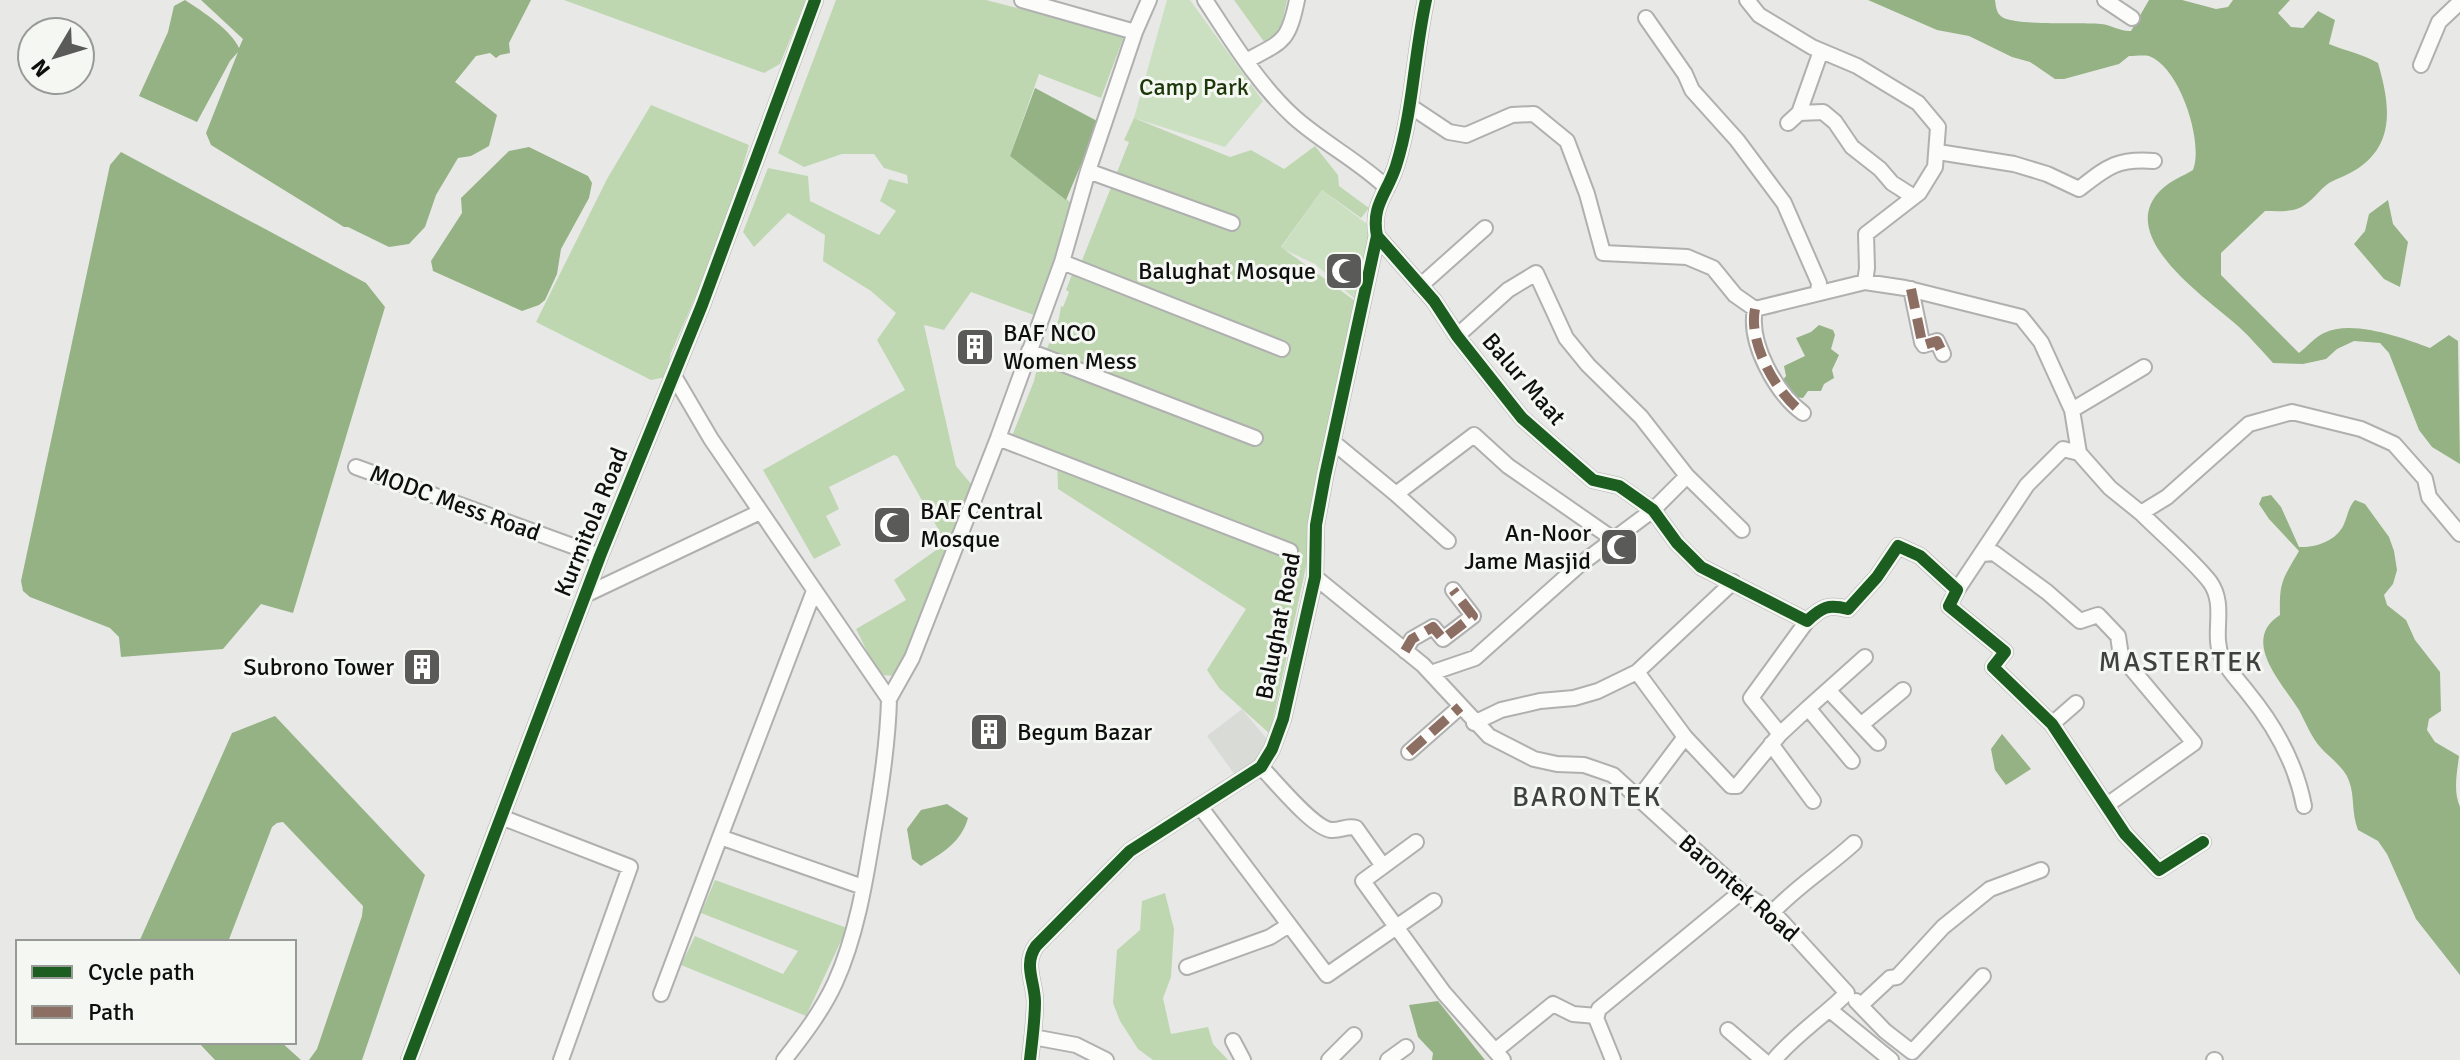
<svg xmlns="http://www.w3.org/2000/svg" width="2460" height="1060" font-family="Signika,sans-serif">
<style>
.built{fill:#d8dbd6}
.green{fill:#cbdfc1}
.forest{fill:#bed7b1}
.water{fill:#94b283}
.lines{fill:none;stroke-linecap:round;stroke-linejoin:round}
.minor-casing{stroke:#afb0af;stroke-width:18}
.minor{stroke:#fcfcfb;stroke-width:14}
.quiet{stroke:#8d6e63;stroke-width:10;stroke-dasharray:20 10;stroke-linecap:butt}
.cycleway-casing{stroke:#f5f7f3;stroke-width:17}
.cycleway{stroke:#1b5e20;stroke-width:12}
.labels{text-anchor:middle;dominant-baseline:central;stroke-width:6;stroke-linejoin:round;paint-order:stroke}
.park-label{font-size:24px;fill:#1c3707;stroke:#f5f7f3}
.poi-label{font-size:24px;fill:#0d0e0d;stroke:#f5f7f3;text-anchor:end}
.street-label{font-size:24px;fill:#0d0e0d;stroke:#f5f7f3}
.quarter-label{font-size:28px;letter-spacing:2px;fill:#3f413e;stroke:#f5f7f3}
</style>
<rect width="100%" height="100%" fill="#e8e9e7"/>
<path class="built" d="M1242,709L1271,744L1249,773L1235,775L1207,736Z"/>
<path class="green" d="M1167,0H1190L1263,101L1225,147L1134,118Z
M1322,190L1371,227L1356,300L1315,264L1281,248Z"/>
<path class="forest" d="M564,0H806L780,64L764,73Z
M836,0H986L1124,36L1101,98L1039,74L1010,156L1074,205L1034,315L971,292L944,330L924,325L956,466L972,485L899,676L879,675L856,629L906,600L894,580L946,543L897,456L894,455L829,487L839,509L826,516L841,545L814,559L763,470L905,390L877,340L896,313L871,291L823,261L825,235L788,213L754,247L743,232L768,168L808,176L810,201L879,235L896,211L880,201L889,179L908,184L907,175L884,168L874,154H842L804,167L778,153Z
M1234,0H1287L1278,42L1265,43Z
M651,105L749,145L724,231L671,353L666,377L651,380L536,322L607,179Z
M1134,118L1230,157L1251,150L1284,169L1315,146L1338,175L1339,186L1369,208L1361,218L1322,190L1281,247L1362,306L1270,734L1219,688L1207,670L1246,609L1058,489L1057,455L1012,436L1034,381L1038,364H1041L1059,318L1061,306L1063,307L1069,292L1066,290L1073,272L1077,273L1129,142L1124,140Z
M715,880L847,928L806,1016L681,965L695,936L783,974L798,951L701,913Z
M1165,893L1174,929L1171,977L1163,998L1171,1034L1208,1027L1213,1044L1228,1060H1153L1138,1049L1120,1021L1113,1003L1117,950L1140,930L1142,901Z"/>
<path class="water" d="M185,0C202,11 231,30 239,48L243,39L201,0H531L509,43L510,53L500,55L496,58L490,53L476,56L455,82L497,115L489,146L471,156L458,158L436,195L425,227L409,244L389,247L348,227H344L211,145L206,133L238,52L230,61L197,122L139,96L168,32L174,6Z
M1868,0H1995C1996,6 1996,13 2002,17C2016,26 2081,22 2101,24C2112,25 2121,32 2131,31L2149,0H2182L2216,9L2228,7L2233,0H2290L2278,13L2291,27L2303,28L2318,11L2335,20L2329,44C2346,51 2363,54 2378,63C2389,101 2397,143 2357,169C2348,175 2338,178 2329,183C2320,189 2315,198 2306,204C2295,213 2278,211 2265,211L2221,253V275L2299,353C2307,347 2315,337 2324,333C2352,319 2403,338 2430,348L2449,335L2458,341L2460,464L2432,447L2419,430L2389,353L2380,343L2354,341L2337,349L2326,359L2303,364L2273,363C2262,351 2251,338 2239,327C2211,301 2111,236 2162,189C2170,181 2183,176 2193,170C2204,143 2180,67 2149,56C2144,55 2135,56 2129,56L2119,64L2064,79H2055L2030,62L2012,57L1969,36L1937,30Z
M1035,88L1099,122L1066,200L1010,156Z
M529,147L588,176L592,183L589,198L561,249L557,274L545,300L539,305L522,311L433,271L431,261L462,213L461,198L509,151Z
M121,152L366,283L385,307L293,613L261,604L223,649L121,657L119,637L110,628L30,597L23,591L21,581L110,165Z
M2388,200L2393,224L2408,242L2400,287L2384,279L2354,244L2365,231L2369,214Z
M1819,325L1833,330L1835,335L1831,349L1839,355L1832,370L1834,378L1824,384L1821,391H1808L1803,398L1793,397L1782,381L1786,376L1784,366L1805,356L1796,338L1811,332Z
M2271,495L2281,507L2299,547C2315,548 2337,541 2344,524C2348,515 2348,508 2355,500L2365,504L2389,537L2394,551L2397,570L2393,584L2384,595L2387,605L2406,620L2415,640L2440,672L2441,711L2429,719L2427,730L2435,742L2459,756C2457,773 2453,791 2460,807V975L2416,919L2387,854L2378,841L2358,830C2351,812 2355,796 2349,781C2345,768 2330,758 2321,748C2311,737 2306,723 2299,710C2282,683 2240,640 2280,615C2279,581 2283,579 2299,551L2269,519L2259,504L2262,497Z
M275,716L425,875L362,1060H309L317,1049L362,916L363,906L283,822L277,823L272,827L228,942H139L232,733Z
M2002,734L2031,769L2006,785L1995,770L1991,749Z
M947,804L968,818C961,843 942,853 921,866L912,859L907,829L921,810Z
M1438,1001L1485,1060H1432L1433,1053L1418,1037L1409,1005Z
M198,1042H281L301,1060H215Z"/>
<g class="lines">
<defs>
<path id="minor" d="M1022,0L1135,32
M1205,0C1232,41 1258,84 1294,117C1323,143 1359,161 1387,188
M1747,0L1759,15L1812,47L1857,66L1918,103L1938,127L1935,167L1919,193L1866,234L1867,268L1865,282
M2105,0L2132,18
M1646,18L1685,74L1692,90L1737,140L1784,203L1819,283L1818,293
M1246,61C1283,41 1288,43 1297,0
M2421,65L2439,22L2460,2
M1410,106L1449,132L1466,135L1512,115L1534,114L1567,141L1587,194L1603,253L1687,257L1713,268L1735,295L1755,309
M1799,113L1821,51
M1788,123L1799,113L1823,112L1835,122L1852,147L1880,169L1892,183L1914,197
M1938,152L2014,164L2047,174L2079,189C2107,167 2117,158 2154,161
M1088,171L1232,223
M1377,236L1434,301L1457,336L1522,418L1555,447L1593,480L1619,486L1653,510L1677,543L1701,567L1807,621C1822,607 1828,604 1848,609L1877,577L1898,546L1920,556L1957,590L1949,606L2005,652L1993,667L2052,724L2125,834L2159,870L2203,842
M1062,262L1282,349
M1420,286L1485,228
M1911,289L1922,342L1924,345L1937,341L1943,354
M1755,309L1865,282L1905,288L2021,317L2041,342L2072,410L2079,453L2110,488L2141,513L2167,497L2249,424L2292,412L2361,429L2394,444L2425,479L2429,497L2460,534
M1755,309C1748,343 1776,393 1803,413
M1029,351L1255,438
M674,376L711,439L889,699C888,744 881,789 873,834C865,883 856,937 835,983C822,1011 803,1036 784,1060
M2072,410L2144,367
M998,438L1290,551
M1333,442L1396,494L1474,435L1508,466L1613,539
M356,467L600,556
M1687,476L1742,530
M1396,494L1448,541
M2141,513C2161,533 2194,561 2210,582C2227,606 2211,633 2222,658C2229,672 2239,681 2248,693C2275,726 2296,764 2304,806
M1982,554L1994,553L2047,592L2080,621L2098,615L2118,636L2121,656L2194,743L2107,805
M1315,577L1423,665L1489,736L1534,759L1557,764L1584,765L1613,775L1741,892L1773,912L1847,993C1823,1017 1796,1034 1774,1060
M1957,590L2027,485L2063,449L2079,453
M814,591L720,837L863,887
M585,595L760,512
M1405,651L1412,639L1433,627L1443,639L1473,616L1453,590
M1431,673L1475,658L1578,566L1653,510L1687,476L1641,417L1588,365L1566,338L1536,273L1508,290L1457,336
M1828,690L1878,743
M889,699L912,658L998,438L1062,262L1088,171L1135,32L1149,0
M1808,708L1865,657
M1474,723L1501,710L1540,701L1574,698L1598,691L1637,672
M1862,724L1903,690
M2052,724L2076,703
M1780,734L1751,698L1807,621
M1685,737L1637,672L1733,582
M1771,744L1813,801
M1409,752L1460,707
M1261,767C1276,782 1313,828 1331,830C1341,831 1347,825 1356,828L1383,866
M1639,798L1685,737L1731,786H1737L1780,734L1808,708L1852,761
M1201,808L1327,975L1434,901
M501,817L630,867L561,1060
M1416,842L1363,881L1444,993L1503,1060
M1773,912C1797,886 1828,867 1854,843
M1187,967L1270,937L1289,925
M661,994L720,837
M1856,1001L1885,1031L1912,1052L1983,976
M1861,1005L1890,978L1897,977L1943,927L1990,889L2041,870
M1830,1010L1891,1060
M1728,1030L1763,1060
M1033,1037L1076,1045L1106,1060
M1233,1041L1243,1060
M1495,1051L1553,1004L1573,1014L1597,1016
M409,1060L600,556L702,305L815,0
M1030,1060C1032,1041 1035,1021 1035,1002C1035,982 1023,965 1036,946L1130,851L1261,767L1272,749L1283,719L1315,577L1316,525L1325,476L1377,236C1371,205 1387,194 1396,166C1413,112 1414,55 1426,0
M1329,1060L1354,1035
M1388,1060L1406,1047
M1613,1060L1596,1018L1599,1009L1741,892
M2214,1060H2215"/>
</defs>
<use href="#minor" class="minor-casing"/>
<use href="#minor" class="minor"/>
<path class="quiet" d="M1911,289L1922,342L1924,345L1937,341L1943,354
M1755,309C1748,343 1776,393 1803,413
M1405,651L1412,639L1433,627L1443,639L1473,616L1453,590
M1409,752L1460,707"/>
<defs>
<path id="cycleway" d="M1377,236L1434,301L1457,336L1522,418L1555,447L1593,480L1619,486L1653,510L1677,543L1701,567L1807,621C1822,607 1828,604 1848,609L1877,577L1898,546L1920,556L1957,590L1949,606L2005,652L1993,667L2052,724L2125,834L2159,870L2203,842
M409,1060L600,556L702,305L815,0
M1030,1060C1032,1041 1035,1021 1035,1002C1035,982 1023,965 1036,946L1130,851L1261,767L1272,749L1283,719L1315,577L1316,525L1325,476L1377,236C1371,205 1387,194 1396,166C1413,112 1414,55 1426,0"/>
</defs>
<use href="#cycleway" class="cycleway-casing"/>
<use href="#cycleway" class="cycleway"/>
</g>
<defs>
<symbol id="mosque-square" viewBox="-11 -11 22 22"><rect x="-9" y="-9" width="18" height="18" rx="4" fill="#5a5b59" stroke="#f5f7f3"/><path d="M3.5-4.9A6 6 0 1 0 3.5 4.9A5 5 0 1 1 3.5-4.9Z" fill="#fff"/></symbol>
<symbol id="building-square" viewBox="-11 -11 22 22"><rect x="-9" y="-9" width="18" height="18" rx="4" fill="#5a5b59" stroke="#f5f7f3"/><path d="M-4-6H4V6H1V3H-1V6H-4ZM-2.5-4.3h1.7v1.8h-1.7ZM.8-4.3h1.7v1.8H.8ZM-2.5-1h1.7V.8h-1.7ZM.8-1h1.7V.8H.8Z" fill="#fff"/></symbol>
</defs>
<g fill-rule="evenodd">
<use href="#mosque-square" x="1322" y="249" width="44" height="44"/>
<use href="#building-square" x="953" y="325" width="44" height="44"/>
<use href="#mosque-square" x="870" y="503" width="44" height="44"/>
<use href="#mosque-square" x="1597" y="525" width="44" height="44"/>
<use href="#building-square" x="400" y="645" width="44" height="44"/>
<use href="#building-square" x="967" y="710" width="44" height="44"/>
</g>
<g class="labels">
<g class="park-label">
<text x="1194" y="87">Camp Park</text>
</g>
<g class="poi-label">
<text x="1316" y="271">Balughat Mosque</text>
<text x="1003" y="333" text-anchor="start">BAF NCO<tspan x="1003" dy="28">Women Mess</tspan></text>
<text x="920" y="511" text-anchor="start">BAF Central<tspan x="920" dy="28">Mosque</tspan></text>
<text x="1591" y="533">An-Noor<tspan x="1591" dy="28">Jame Masjid</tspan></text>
<text x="394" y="667">Subrono Tower</text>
<text x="1017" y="732" text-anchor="start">Begum Bazar</text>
</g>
<g class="street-label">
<text transform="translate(1524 379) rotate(49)">Balur Maat</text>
<text transform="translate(455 503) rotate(20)">MODC Mess Road</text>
<text transform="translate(591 522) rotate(-68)">Kurmitola Road</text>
<text transform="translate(1278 626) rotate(-79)">Balughat Road</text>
<text transform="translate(1739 888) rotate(41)">Barontek Road</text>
</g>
<g class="quarter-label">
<text x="2181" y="662">MASTERTEK</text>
<text x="1587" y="797">BARONTEK</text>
</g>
</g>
<rect x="16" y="940" width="280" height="104" fill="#f5f7f3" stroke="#989a97" stroke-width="2"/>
<rect x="32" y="966" width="40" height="12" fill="#1b5e20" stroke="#989a97" stroke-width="2"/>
<text x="88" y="980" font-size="24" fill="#0d0e0d">Cycle path</text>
<rect x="32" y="1006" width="40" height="12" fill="#8d6e63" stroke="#989a97" stroke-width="2"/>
<text x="88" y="1020" font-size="24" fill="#0d0e0d">Path</text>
<g transform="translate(56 56) rotate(232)"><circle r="38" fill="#f5f7f3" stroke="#989a97" stroke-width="2"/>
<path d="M0-6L14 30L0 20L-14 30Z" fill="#5a5b59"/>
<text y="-12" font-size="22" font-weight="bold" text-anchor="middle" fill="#0d0e0d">N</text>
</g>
</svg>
